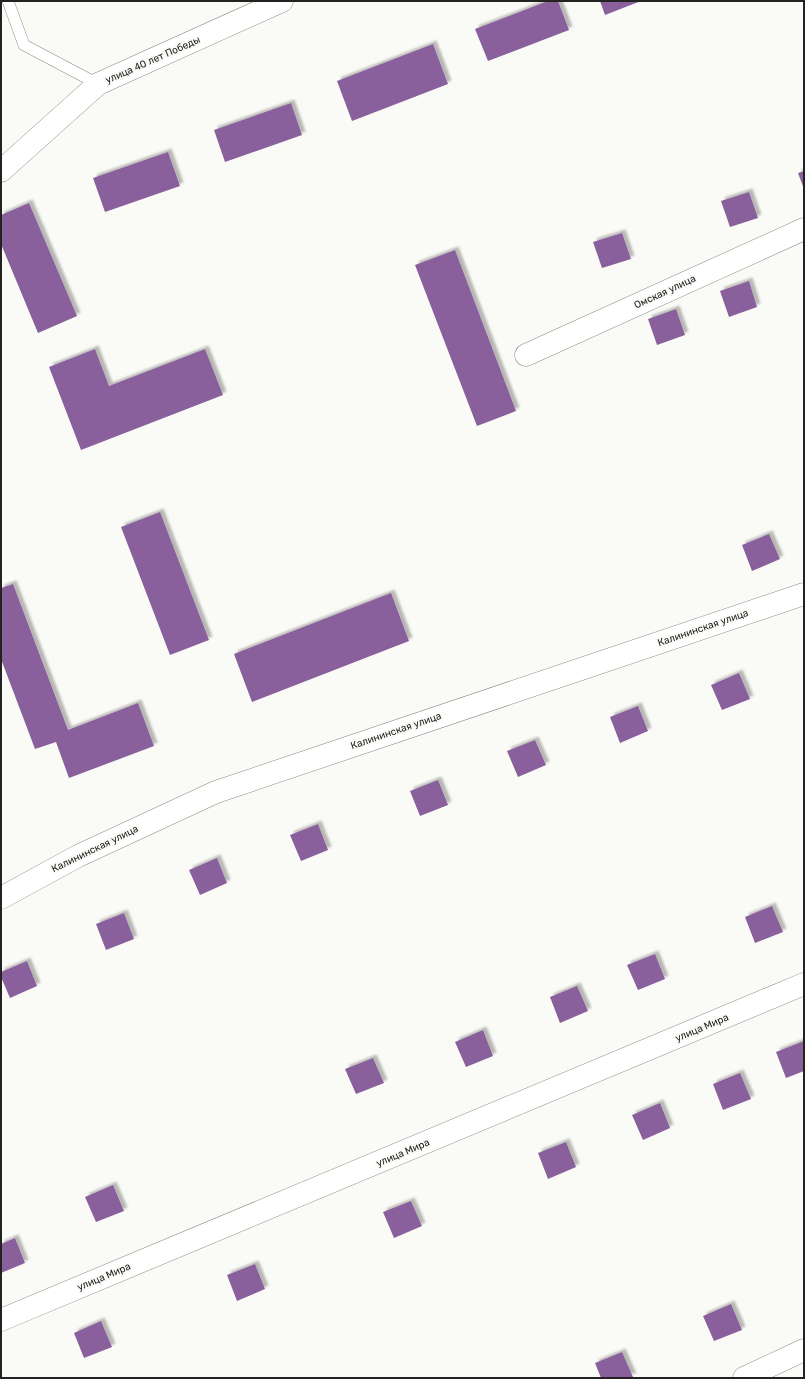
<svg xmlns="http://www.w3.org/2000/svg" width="805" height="1379" font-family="Rubik,sans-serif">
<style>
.building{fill:#89609c;filter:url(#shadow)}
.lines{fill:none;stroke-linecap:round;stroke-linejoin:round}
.lane-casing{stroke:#8d8d88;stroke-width:12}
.street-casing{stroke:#8d8d88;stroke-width:23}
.lane{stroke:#fff;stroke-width:11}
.street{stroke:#fff;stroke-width:22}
.labels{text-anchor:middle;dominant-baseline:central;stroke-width:4;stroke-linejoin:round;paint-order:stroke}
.street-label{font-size:10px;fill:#222220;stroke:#fafaf6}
</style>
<defs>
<filter id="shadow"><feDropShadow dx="3.5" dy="-3.5" stdDeviation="1" flood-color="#0004"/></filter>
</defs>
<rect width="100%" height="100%" fill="#fafaf6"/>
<path class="building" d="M548,1H558L569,30L488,61L475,29Z
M600,1H641L605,15Z
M433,44L448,84L352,121L337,81Z
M291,103L302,135L225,162L214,130Z
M168,152L180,186L105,212L93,178Z
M804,171V189L798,173Z
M749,192L758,218L730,227L721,201Z
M29,203L77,316L38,333L1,244V215Z
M622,233L631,259L602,268L593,242Z
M455,250L516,411L477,426L415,265Z
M749,281L757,307L729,317L720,291Z
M676,309L685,335L657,345L648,319Z
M95,349L109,386L205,349L223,395L81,450L49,367Z
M160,512L209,640L170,655L121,527Z
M769,534L780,559L752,571L742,545Z
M13,584L68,730L138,703L154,746L69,778L56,742L35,749L1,659V588Z
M391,593L409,641L252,702L234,654Z
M739,673L750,699L722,710L711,685Z
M638,706L648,731L620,743L610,717Z
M535,740L546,765L518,777L507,751Z
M438,780L448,805L420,816L410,791Z
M318,824L328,850L301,861L290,835Z
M217,858L227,883L200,895L189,870Z
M772,906L783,932L755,943L745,917Z
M124,913L134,939L106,950L96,924Z
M655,954L665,979L638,990L627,965Z
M27,961L37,986L10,998L1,977V972Z
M577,986L588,1011L560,1023L550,997Z
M483,1030L493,1056L466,1067L455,1042Z
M804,1041V1071L786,1078L776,1052Z
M373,1058L384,1083L356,1094L345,1069Z
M740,1073L751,1099L723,1110L713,1084Z
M660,1103L670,1128L643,1140L632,1115Z
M566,1142L576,1167L548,1179L538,1153Z
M113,1185L124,1211L96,1222L85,1197Z
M411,1201L422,1226L394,1238L383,1212Z
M15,1238L25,1263L1,1273V1244Z
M255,1264L265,1289L237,1301L227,1275Z
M731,1304L742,1330L714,1341L703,1316Z
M101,1321L112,1347L84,1358L74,1333Z
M622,1352L633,1377L601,1378L595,1363Z"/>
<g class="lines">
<defs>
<path id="lane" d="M8,1L24,45L98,84"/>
<path id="street" d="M1,171L98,84L282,1
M526,355L804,229
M1,898L78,856L216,792L804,594
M1,1320L804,984
M744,1378L804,1350"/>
</defs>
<use href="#lane" class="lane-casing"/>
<use href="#street" class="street-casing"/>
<use href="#lane" class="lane"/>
<use href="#street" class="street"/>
</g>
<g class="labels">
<g class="street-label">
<text transform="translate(153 60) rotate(-24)">улица 40 лет Победы</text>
<text transform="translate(665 292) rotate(-25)">Омская улица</text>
<text transform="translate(703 628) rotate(-19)">Калининская улица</text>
<text transform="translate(396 731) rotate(-19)">Калининская улица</text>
<text transform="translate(95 849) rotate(-26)">Калининская улица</text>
<text transform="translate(702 1028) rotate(-23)">улица Мира</text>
<text transform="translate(403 1153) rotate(-23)">улица Мира</text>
<text transform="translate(104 1277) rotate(-23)">улица Мира</text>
</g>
</g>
<rect width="805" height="1379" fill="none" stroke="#222220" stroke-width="4"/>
</svg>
